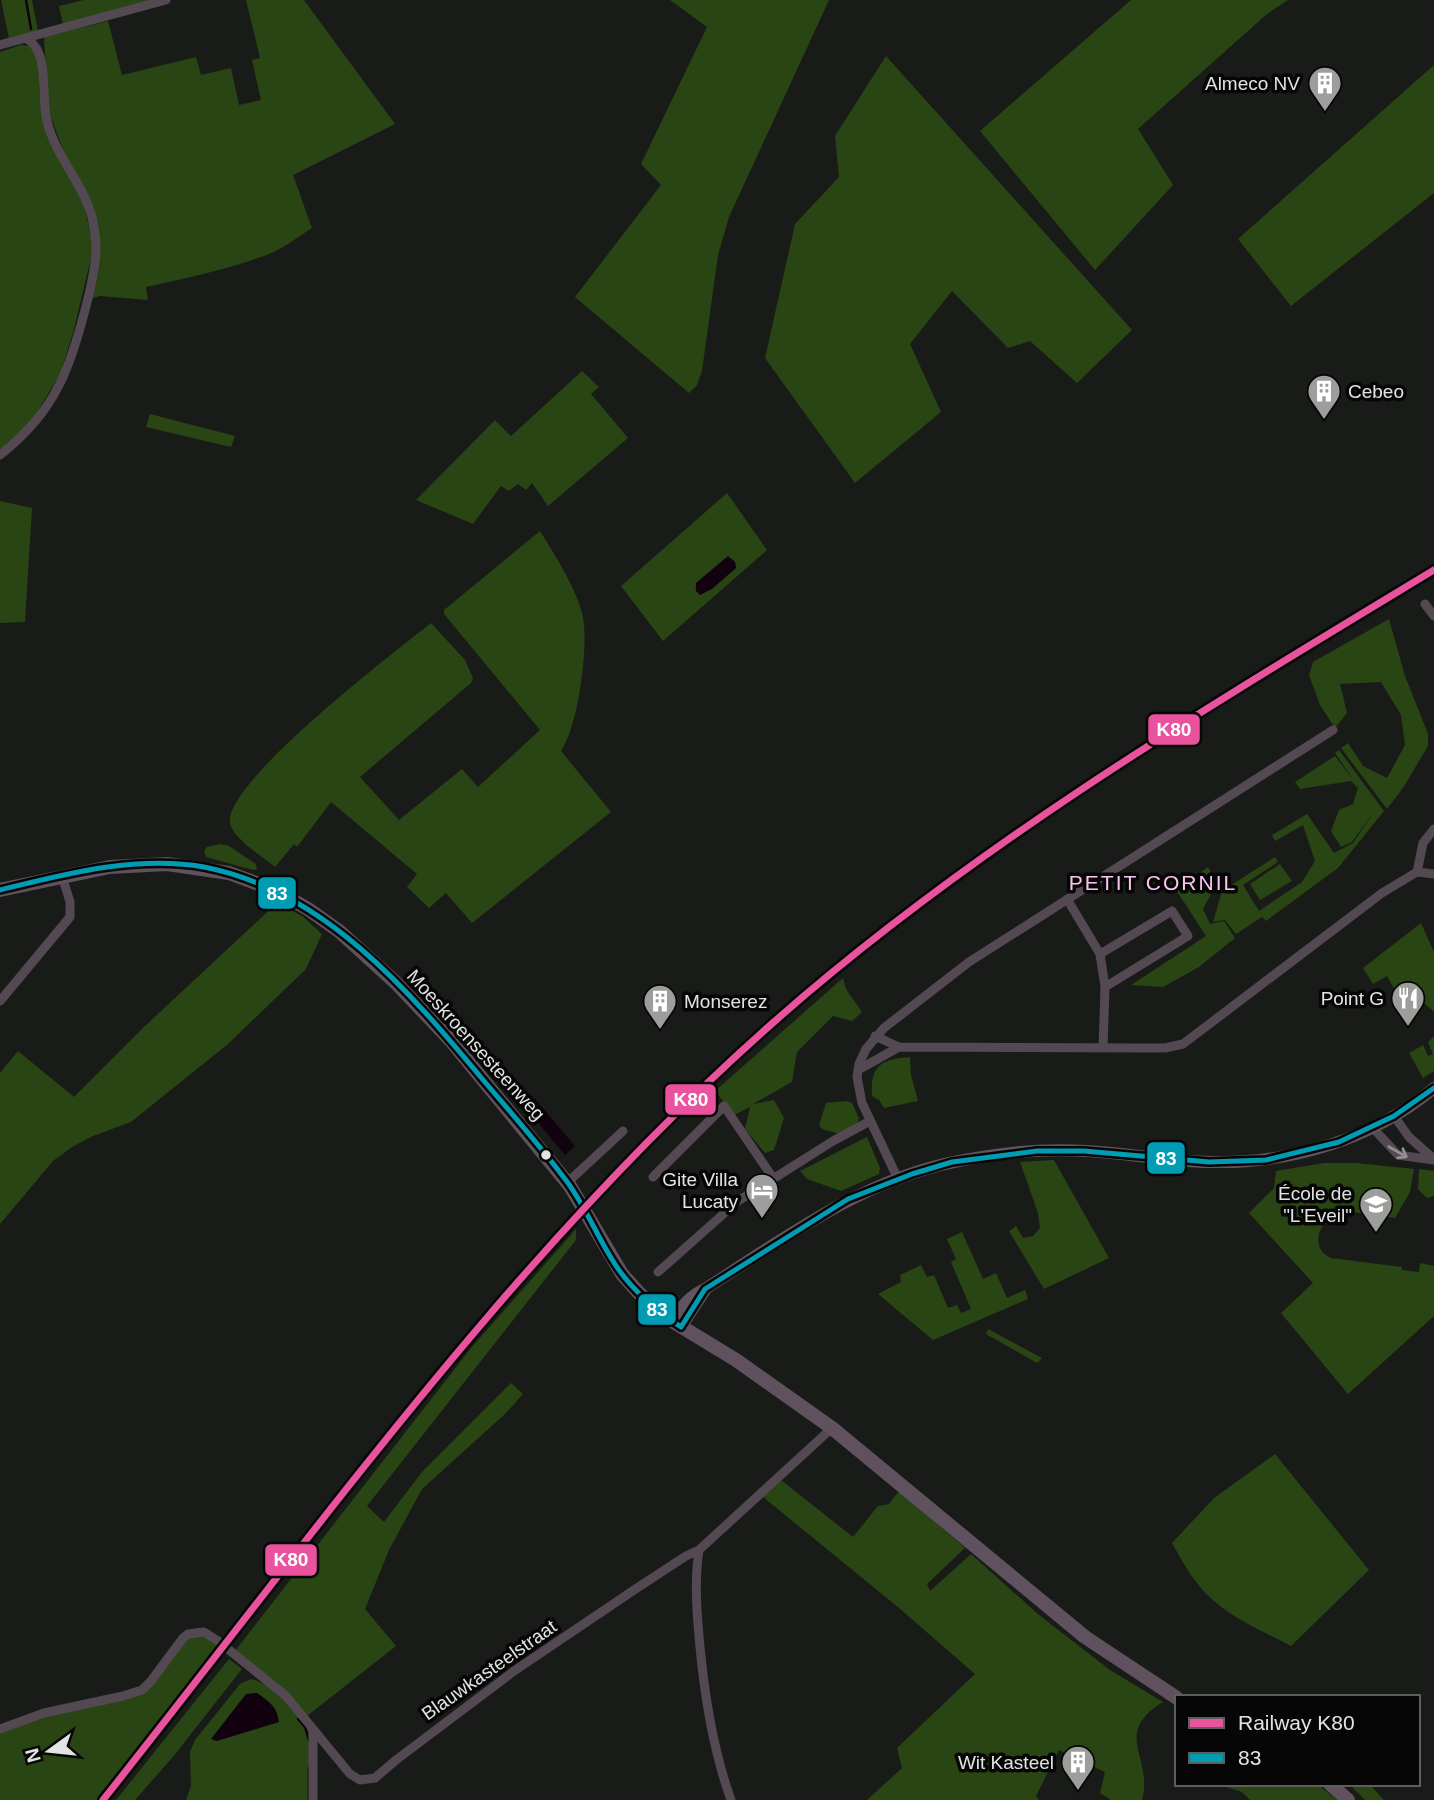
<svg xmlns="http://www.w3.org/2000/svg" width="1434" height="1800" font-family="Arial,sans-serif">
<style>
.green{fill:#294514;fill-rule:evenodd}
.water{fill:#12020f}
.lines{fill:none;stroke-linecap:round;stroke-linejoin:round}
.stream{stroke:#12020f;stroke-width:2.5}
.minor{stroke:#544953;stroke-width:9}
.secondary{stroke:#61535f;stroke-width:12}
.primary{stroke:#5f515d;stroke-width:14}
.bus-1-casing{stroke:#050605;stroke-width:10}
.bus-1{stroke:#009cb4;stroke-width:5}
.rail-1-casing{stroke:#050605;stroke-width:12}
.rail-1{stroke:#e9539d;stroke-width:7}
.oneway{stroke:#938f92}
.bus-dot{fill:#e1e4e0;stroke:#050605;stroke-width:2.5}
.labels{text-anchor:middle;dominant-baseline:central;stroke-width:7;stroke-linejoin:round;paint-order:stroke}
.poi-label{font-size:19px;fill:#e1e4e0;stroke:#050605;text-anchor:end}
.street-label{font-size:19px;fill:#e1e4e0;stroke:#050605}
.neighbourhood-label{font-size:21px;letter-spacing:2px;fill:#f9c5ef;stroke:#050605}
.line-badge{stroke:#050605;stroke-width:2.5}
.badge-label{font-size:19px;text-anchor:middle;font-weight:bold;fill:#fff}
</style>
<rect width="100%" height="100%" fill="#191b18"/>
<path class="green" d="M1,0H32L38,31L9,39Z
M84,0H154L63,24L59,6Z
M246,0H304L395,124L293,175L312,228C298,237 284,248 269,254C229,269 187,278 146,287L148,300L100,296L90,299L100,245L48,110L44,37L108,21L122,75L196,57L201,75L231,68L239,105L261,100L252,60L260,58Z
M670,0H829L729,217L718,255L702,371L697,385L689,393L575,297L661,185L641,164L707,27Z
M1131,0H1288L1267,14L1138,129L1173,185L1095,270L980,131Z
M21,45L32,46L38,57L40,103L85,209L91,236L92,254L73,333L60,374L31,422L0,450V52Z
M886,56L1132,330L1077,383L1030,341L1008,348L952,291L910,344L941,412L855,483L765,358L795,224L839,177L835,136Z
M1434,65V193L1291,306L1238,239Z
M582,371L599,387L591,394L628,438L548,506L532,483L526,490L518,484L509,491L501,486L473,524L416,500L495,420L511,436Z
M150,414L235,436L231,447L146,427Z
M727,493L767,550L663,641L621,586ZM735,562L736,568L700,595L695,587Z
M0,501L32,508L25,622L0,623Z
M540,531C556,557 574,584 582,613C590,642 578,727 561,751L611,812L472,923L446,893L429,908L407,887L417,874L331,802L297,847L294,844L275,867C263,857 232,838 230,823C223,783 396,651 431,623L465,660L473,678L471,683L360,777L399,820L462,769L478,787L540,730L444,614V610Z
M1389,619L1405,676L1428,734V746L1403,788L1387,809L1341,748L1348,743L1363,766L1387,778L1405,745L1401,715L1381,682L1340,684L1347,713L1335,728L1320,705L1309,675L1313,662Z
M1339,750L1384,811L1338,868L1266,921L1262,917L1236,934L1225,920L1213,922L1222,891L1275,857L1278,862L1243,885L1259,911L1302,882L1315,861L1303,825L1275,841L1272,835L1307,814L1334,853L1353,843L1376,809L1352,842L1341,847L1331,831L1339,810L1353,804L1358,788L1351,781L1300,789L1295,782L1335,756L1355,782L1335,753Z
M220,844L229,846L256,864L257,869L253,870L206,857L204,851L207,847Z
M1280,864L1292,881L1260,900L1250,884Z
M1208,867L1217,883L1203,909L1210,924L1224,921L1235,938L1199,967L1163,987L1131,985L1206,936L1176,890Z
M277,903L302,916L322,934L306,969L228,1044L131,1122L93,1136L72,1147L53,1161L0,1224V1073L18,1051L74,1097L145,1026Z
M1421,923L1434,952V1012L1420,999L1402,1003L1387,976L1373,984L1363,968Z
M843,978L846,989L862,1012L852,1021L833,1016L797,1052L792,1082L753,1104L774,1100L784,1118L774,1150L765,1153L745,1129L750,1107L734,1115L715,1091Z
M1434,1036V1071L1423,1078L1409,1053L1423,1045L1428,1056L1433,1054L1428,1042Z
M910,1057L911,1075L918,1101L884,1108L879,1100L872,1096C870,1065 882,1059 910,1057Z
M847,1101L852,1103L859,1118L858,1122L840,1134L822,1129L819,1125L826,1103Z
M867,1137L880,1168L879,1174L841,1191L807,1179L800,1171Z
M1054,1160L1109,1258L1044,1289L1009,1231L1016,1226L1023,1238L1033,1236L1040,1228L1038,1213L1020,1162Z
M1324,1163H1356L1414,1169L1410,1192L1395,1218L1337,1210L1334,1224H1324C1315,1236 1316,1251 1331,1258L1402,1267V1270L1419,1272L1420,1263L1434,1266V1316L1348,1394L1281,1313L1313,1283L1249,1213L1274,1188L1276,1171Z
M1419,1169L1434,1171V1196L1427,1198L1418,1189Z
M576,1229V1240L367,1506L384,1522L422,1472L511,1383L523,1394L505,1414L422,1489L389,1550L365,1609L396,1646L307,1716L235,1651L471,1348Z
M962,1232L983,1279L996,1273L1007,1298L1025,1290L1028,1299L933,1340L878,1294L901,1282L900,1275L921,1265L927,1277L934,1275L948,1308L957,1305L961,1313L971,1309L951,1262L956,1259L947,1239Z
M988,1329L1042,1358L1037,1363L986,1334Z
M1275,1454L1369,1570L1291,1646C1265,1632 1237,1621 1214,1601C1196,1586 1183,1563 1172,1543L1214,1498Z
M781,1480L853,1537L878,1506L889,1504L899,1491L965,1548L927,1584L930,1591L971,1554L1039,1615L1110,1670L1163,1702C1111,1734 1154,1757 1142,1800H1111L1100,1793L1105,1772L1090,1765L1085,1772L1067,1762L1066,1753L1059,1750L1036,1796L1039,1800H867L902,1768L897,1748L975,1674L899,1608L763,1497Z
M202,1636L218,1645L97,1800H0V1726L143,1691L189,1637Z
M229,1659L242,1669L172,1758L135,1800H116Z
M251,1679C267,1681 303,1713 310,1728C313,1736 311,1787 311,1800H186L191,1786L190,1752L195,1740L240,1684Z
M1217,1784H1317L1337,1800H1250L1242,1792Z
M1349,1784H1369L1384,1800H1365Z"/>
<path class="water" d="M728,556L735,562L736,568L712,589L700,595L696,591V583Z
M535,1099L575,1146L565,1155L525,1107Z
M257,1693C270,1702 277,1707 279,1722L217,1741L211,1739L246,1694Z"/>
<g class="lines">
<path class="stream" d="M26,0L31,29
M298,1719L305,1727L309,1740
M309,1800V1768"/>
<path class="minor" d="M0,45L166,0
M0,455C24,436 44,415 58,387C73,360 96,279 96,248C96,238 94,227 92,217C82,182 55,155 47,121C40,95 51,50 25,38
M1425,604L1434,616
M1417,872L1423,843L1434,829
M1067,899L1100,954
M0,1001L70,917V902L62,876
M875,1036L899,1047L1145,1048H1165L1183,1044L1382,893L1417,872L1434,874
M1103,1048L1105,987L1188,936L1172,911L1100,954L1105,987
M858,1070L899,1047
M1394,1116L1409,1137L1434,1159
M1372,1127L1398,1155L1434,1160
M653,1177L724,1106L773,1178
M898,1179L862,1103L857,1077L859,1064L866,1049L884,1028L969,962L1333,730
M568,1182L623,1131
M658,1272L738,1201L833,1141L870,1121
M699,1550C694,1582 697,1615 700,1647C705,1700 713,1750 731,1800
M0,1729L44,1713L123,1696L142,1690L151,1681L183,1638L188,1634L204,1632L218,1641L286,1696L350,1774L360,1780L375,1778L396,1760L514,1671L637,1588L686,1556L699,1550L832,1428
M313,1729V1800"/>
<path class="secondary" d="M672,1321C682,1307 689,1296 705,1289C783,1239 861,1181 954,1162C997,1153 1042,1148 1086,1151C1128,1153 1170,1162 1212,1162C1290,1164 1374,1139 1434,1088
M681,1327L705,1290"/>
<path class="primary" d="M0,890L110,867L167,864L229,873L275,890L308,909L339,931L396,983L452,1042L570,1186L622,1274L639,1293L672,1321L736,1360L832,1428L1085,1637L1177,1698
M1330,1784L1348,1800"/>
<defs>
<path id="bus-1" d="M0,890C65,874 136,855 204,867C324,890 410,992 484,1081C513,1115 542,1148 568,1183C586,1208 597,1236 613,1261C630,1289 654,1309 681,1327L705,1289L848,1199L912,1174L952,1162L1037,1151H1084L1209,1162L1266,1160L1339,1142L1394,1116L1434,1088"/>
</defs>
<use href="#bus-1" class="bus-1-casing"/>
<use href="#bus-1" class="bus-1"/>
<defs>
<path id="rail-1" d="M103,1800C316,1532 516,1249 775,1021C976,844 1206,708 1434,570"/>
</defs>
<use href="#rail-1" class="rail-1-casing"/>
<use href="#rail-1" class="rail-1"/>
</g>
<defs><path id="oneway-shaft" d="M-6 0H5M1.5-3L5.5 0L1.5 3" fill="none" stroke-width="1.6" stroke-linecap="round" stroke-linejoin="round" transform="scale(1.75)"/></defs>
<use class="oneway" href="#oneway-shaft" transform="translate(1398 1152) rotate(30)"/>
<defs>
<symbol id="building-pin" viewBox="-11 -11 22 30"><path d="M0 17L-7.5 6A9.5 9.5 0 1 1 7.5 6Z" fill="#9b9e9a" stroke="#050605"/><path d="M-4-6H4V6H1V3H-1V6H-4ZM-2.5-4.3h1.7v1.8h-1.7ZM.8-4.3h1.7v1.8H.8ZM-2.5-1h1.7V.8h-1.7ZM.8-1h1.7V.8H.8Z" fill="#fff"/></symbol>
<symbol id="restaurant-pin" viewBox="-11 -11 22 30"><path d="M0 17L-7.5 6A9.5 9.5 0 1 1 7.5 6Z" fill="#9b9e9a" stroke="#050605"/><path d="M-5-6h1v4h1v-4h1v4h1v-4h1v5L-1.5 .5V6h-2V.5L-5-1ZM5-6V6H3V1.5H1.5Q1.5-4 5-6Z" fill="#fff"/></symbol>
<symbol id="hotel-pin" viewBox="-11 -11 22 30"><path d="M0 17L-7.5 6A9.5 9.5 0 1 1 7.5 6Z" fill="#9b9e9a" stroke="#050605"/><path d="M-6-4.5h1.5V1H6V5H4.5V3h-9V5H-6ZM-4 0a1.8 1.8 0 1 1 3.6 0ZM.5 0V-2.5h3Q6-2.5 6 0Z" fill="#fff"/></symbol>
<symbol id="school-pin" viewBox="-11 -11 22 30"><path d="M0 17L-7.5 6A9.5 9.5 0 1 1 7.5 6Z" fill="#9b9e9a" stroke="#050605"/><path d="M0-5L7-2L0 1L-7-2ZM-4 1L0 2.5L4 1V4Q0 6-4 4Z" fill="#fff"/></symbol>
</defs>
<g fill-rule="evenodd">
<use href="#building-pin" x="1306" y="64" width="38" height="52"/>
<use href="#building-pin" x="1305" y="372" width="38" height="52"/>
<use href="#restaurant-pin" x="1389" y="979" width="38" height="52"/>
<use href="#building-pin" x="641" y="982" width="38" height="52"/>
<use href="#hotel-pin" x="743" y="1171" width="38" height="52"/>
<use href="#school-pin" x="1357" y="1185" width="38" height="52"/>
<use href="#building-pin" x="1059" y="1743" width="38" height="52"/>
</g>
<circle class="bus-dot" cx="546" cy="1155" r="6"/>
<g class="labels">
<g class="poi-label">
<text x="1300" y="83">Almeco NV</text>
<text x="1348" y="391" text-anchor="start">Cebeo</text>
<text x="1384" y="998">Point G</text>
<text x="684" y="1001" text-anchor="start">Monserez</text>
<text x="738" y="1179">Gite Villa<tspan x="738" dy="22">Lucaty</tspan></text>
<text x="1352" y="1193">École de<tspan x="1352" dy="22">"L'Eveil"</tspan></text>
<text x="1054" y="1762">Wit Kasteel</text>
</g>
<g class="street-label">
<text transform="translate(476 1045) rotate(48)">Moeskroensesteenweg</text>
<text transform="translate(489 1670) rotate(-35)">Blauwkasteelstraat</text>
</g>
<g class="neighbourhood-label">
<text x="1153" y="882">PETIT CORNIL</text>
</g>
</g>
<g class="line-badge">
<rect x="1147" y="713" width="54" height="33" rx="7" fill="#e9539d"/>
<rect x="257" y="876" width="40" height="34" rx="7" fill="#009cb4"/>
<rect x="664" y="1083" width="53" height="33" rx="7" fill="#e9539d"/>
<rect x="1146" y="1141" width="40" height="34" rx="7" fill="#009cb4"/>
<rect x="637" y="1293" width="40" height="33" rx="7" fill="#009cb4"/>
<rect x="264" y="1543" width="54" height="34" rx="7" fill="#e9539d"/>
</g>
<g class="badge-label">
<text x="1174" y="736">K80</text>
<text x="277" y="900">83</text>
<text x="691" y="1106">K80</text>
<text x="1166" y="1165">83</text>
<text x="657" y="1316">83</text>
<text x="291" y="1566">K80</text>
</g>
<rect x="1175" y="1695" width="245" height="91" fill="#050605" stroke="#5d5f5d" stroke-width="2"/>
<rect x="1189" y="1718" width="35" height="10" fill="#e9539d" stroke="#5d5f5d" stroke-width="2"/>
<text x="1238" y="1730" font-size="21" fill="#e1e4e0">Railway K80</text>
<rect x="1189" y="1753" width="35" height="10" fill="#009cb4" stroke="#5d5f5d" stroke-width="2"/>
<text x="1238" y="1765" font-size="21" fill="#e1e4e0">83</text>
<g transform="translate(49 1751) rotate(255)" stroke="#050605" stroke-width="5" paint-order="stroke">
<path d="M0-5L12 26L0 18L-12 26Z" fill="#e1e4e0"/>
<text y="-10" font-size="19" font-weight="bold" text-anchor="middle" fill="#e1e4e0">N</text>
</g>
</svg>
